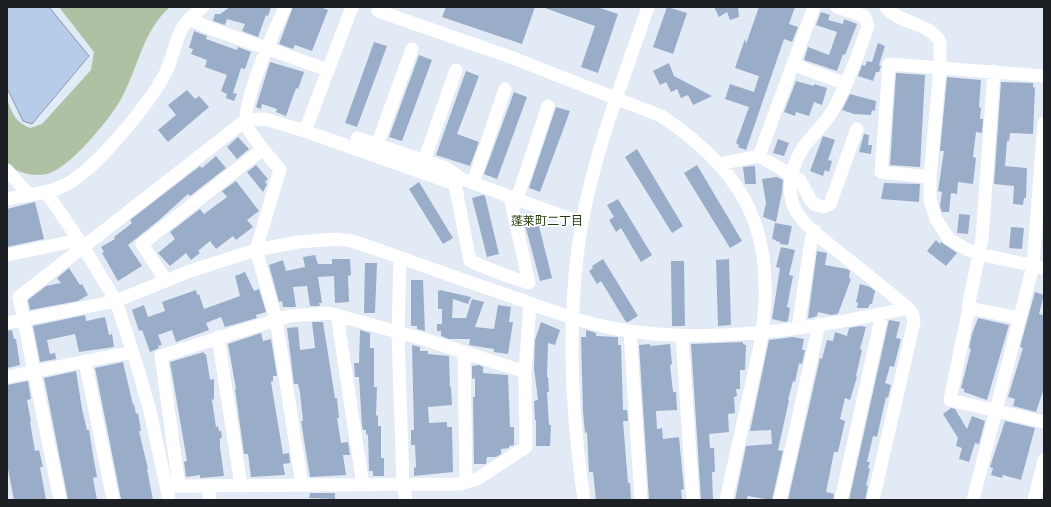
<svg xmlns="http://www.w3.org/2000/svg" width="1051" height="507" font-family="'Source Sans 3','Noto Sans JP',sans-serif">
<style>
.forest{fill:#afc1a3}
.water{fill:#b7cce9;stroke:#8898ae}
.building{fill:#99adc9}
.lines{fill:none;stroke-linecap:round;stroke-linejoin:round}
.minor{stroke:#fff;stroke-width:13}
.labels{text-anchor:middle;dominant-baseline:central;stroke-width:3.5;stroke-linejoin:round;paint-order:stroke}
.neighbourhood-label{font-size:12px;fill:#233c0b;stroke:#fff}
</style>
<rect width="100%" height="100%" fill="#e2eaf6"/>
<path class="forest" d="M59,7H170C142,31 138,70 120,101C108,121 70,168 47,174C33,177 17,173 7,164V99C13,114 14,121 30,128L42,124L91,70L94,52Z"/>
<path class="water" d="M7,7H49L89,56L32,124L23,121L7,88Z"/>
<path class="building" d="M230,7H271L268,16L266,15L258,37L242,31L245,24L227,19L225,25L213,21L215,14H220Z
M293,7H320L328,10L312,51L295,45L293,49L279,44Z
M446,7H535L522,44L442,17Z
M542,7H597L618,14L598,73L581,67L595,26Z
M667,7L687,13L673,54L653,47Z
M714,7H738L739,17L730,20L727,12L719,17Z
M759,7H795L789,24L798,27L792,42L784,39L746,150L738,147L739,145L736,143L749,107L725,99L730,84L754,92L759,76L735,68L745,39L746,44Z
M821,12L830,15L828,20L843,24L844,19L857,24L845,55L843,54L837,71L804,60L808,47L829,55L837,32L816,25Z
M194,31L207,36L206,39L237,50L238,47L251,52L245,69L241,68L233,93L237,94L234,101L226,98L227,94L221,91L227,75L205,67L207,60L191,54L193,49L189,48Z
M374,42L387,46L357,127L345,123Z
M878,43L885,46L879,65L881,66L879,72H876L873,81L858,76L862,65L865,66L867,61L872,62Z
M419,55L432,60L402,141L389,137Z
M270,62L304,72L298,89L296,88L286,116L276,112L277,109L262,104L261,109L256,107Z
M669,63L674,76L712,96L693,105L688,95L681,98L677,89L671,92L666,82L660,85L653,71Z
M466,71L479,76L457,134L479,142L470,166L436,155Z
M896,73L925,75L920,167L890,165Z
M947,77L981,80L979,107L981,108L980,119H983L982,133L976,132L973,157L976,158L973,184L958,182L957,194L951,193L949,212H942L940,206L942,192L938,191L944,151H940Z
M796,81L814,86V84L827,88L822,105L814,102L809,116L796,112L795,116L784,112Z
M1001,82L1033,83V87L1035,88L1033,134L1010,133L1009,141H1007L1005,166L1027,168L1026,198H1024L1023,205L1013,204L1014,186L994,184Z
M187,90L195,99L199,96L209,107L168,142L158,130L176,115L168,105Z
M514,92L527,97L497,179L484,174Z
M850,94L876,101L875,111L872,110L871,115L854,114L842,110Z
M556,107L570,111L540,192L529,188Z
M864,134L869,135L868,145H872L871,154L859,152Z
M823,136L835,140L828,160L832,161L829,172L825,170L823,176L810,171Z
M238,137L249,149L237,159L227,147Z
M778,139L789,143L784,156L773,153Z
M637,149L683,226L672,233L625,157Z
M216,156L226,168L190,196L188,194L158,221L128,245L142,266L118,281L102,253L104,252L101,247L115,239L114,237L132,223L130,220L200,166L202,168Z
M256,165L268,179L265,182L267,184L263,192L247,172Z
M697,165L742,241L730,248L684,173Z
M755,166L756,184H745L743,167Z
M777,177L783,180L782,192L776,222L763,217L766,203L762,179Z
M236,181L259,211L247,220L253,227L236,240L233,236L216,249L210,241L198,251L200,253L191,260L186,253L170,266L158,253L175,239L170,232L200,209L204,214L227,197L222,191Z
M419,182L453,238L443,244L409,189Z
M884,183L920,184L919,202L881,199Z
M483,195L485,196L499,254L487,257L472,198Z
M618,199L652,255L641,262L621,228L616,232L609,220L614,217L607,205Z
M35,202L44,239L7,247V209Z
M959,214L970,215L968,234L957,233Z
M537,218L552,278L540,281L524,221Z
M775,223L792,226L788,245L780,244V242L776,241V240L772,239Z
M1011,227L1024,228L1022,249L1009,248Z
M936,240L940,244L941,242L957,253L946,266L927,251Z
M781,247L795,250L789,275L793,276L787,307L790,308L788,321L785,322L772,319L780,268L776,267Z
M817,251L827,253L825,265L847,269L850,271L849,278L851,279L838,314L831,315L818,312L817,316L811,318H808Z
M315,255L318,264H332V259H350L351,275L348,276L349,302L335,303L334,276L318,277L322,303H319L320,306H310L307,286L293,287L296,307H283L282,301L279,302L269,265L283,260L286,271L305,267L303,257Z
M603,259L638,316L628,322H626L601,281L597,284L589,271L593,268L592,266Z
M729,259L731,325L718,326L716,260Z
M671,261H684L685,326H672Z
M365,263H377L375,313H364Z
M69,268L80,285L82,284L88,295L78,301L30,310L28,300L46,286L61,283L57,278Z
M245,272L254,291L259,289L266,312L256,315L257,318L225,327L221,317L206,323L209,330L176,342L172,330L158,335L162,345L158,346L159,348L150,352L142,330L139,331L132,310L144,305L148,317L165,311L162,302L196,290L197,295L199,294L204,309L240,296L235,276Z
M411,280H423L425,331L417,329V326H411Z
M860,284L870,287L875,291L872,304H870L868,308H857L858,303L856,302Z
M440,290L471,297L468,304L453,299L452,318H466L472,299L484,302L475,327L494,329L498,305L511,307L509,322H513L508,354L494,352V349L469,345L470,339H449L441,336V331H437V324H442V309H438V291Z
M1035,292L1044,295L1039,314L1044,315V388L1036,412L1013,406L1015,399L1008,397L1023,348L1020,347Z
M85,315L86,321L105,317L109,335L112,334L114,347L79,352L75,334L47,340L50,354L55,353L56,359L40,362L33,326Z
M978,318L1009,325L987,400L964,392V389L961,388L971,349L969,348L972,334Z
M889,320L900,322L896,338L901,339L894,367L890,366L885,383L891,385L888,398L886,397L877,437L873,436L867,462H870L868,468L870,469L866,485L868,486L865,500H849Z
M312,322H323L335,398H337L339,418H337L341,443L348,442L350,455H343L346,475L310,477L301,421H303L300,392L298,384H294L287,328L298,327L300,350L315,348Z
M541,322L560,330L555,345L548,343L547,377H548L549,392H547L549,425H551L550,446H536V420H535L534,401L538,400L534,368L535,340Z
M860,326L866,327L860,349L862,350L856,376L857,377L850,400L845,398L840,419L845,421L838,452H834L826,492L834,494L833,500H788L820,358L822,359L827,340L833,341L835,332L847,336L849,328Z
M12,330L14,339H16L20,365L7,368V331Z
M360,330L370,333V348H374V387H377L376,415L378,416V426H381V458H384V476H373V471H369L368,434L366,435V430H363L362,426L359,377H355L354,363H359Z
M586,330L596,333V336L618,337V345H621L623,410H627L628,421H623L628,483H630L631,500H596L593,472H589L587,432L585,433L583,412L581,337H586Z
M261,333L263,341L271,339L277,376H273V381L271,382L283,454L289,453L290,463L283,464L285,475L251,477L248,454H244L235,389H236L228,344Z
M793,337L804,339L802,350H805L802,364L799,363L795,382L793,381L788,400H789L778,450L783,451L772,500L748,496L746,500H735L746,446L772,444L771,430L750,431L769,340Z
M743,342V344L746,345L745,370H740V389H736L737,396L734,397L735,413L728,414L729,432L709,434L710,448H714L715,472H712L713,499L701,500L691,344Z
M650,344V346L670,344L672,364L670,365L673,392H676L677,410L656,411L657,429L662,428L663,439L679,437L684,489L681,490L682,500H649L639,345Z
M412,345L420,347V351H428V354L449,356L450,387H451L452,405L428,407L429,423L447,422V427H452L453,472L414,476V468L416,467L415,445H411V430H414Z
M204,352V354H206L210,380L214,379V399L212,400L216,427L218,426L219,431H221L222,438H220V447L224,476L200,478V475L186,477L184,462L187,461L170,362Z
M123,362L133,405L134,404L136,414L138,413L141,431H139L148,469H147L153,500L121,499L95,368Z
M479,365L483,367V373L508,375L510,427H514V445L509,446V448L501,449V454L496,457H487L486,464H474L473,397H475V378L472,379V366Z
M76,371L82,409L87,430H89L93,455L97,477L93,478L97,500H68L44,378Z
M28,381L31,399L27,400L31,422H30L35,451L39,450L43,467H40L46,500H14L7,464V385Z
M951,408L955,409L967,429L972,416L985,421L979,444L975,443L969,462L959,459L962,448L956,446L958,438L943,414Z
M1005,421L1035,428L1021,480L1003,475L1002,478L991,475L993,468L990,467Z
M310,493H335V499L309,498Z"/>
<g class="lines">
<path class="minor" d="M285,7C276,27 239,108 247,126C255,142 269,156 280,170L256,250L276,319L302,485
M380,7L378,11L513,58L661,116C754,177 779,244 759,351L726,500
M837,7L864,16L868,26C858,55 848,83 833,110C825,124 812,135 803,148C791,166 784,194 798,214C808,229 825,241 840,253C863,271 885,289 908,308L913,315L914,322L873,500
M886,7C899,24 929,22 940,42V67L930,177V200L936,219L949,239L966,249L979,254L1044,268
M189,19L212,29L328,70
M794,65L846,84
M305,131L455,184
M357,138L446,168L462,179L582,223
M377,145L412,49
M759,156L800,180L810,199L814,204L824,207L830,204L857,129
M424,161L456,70
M719,164L759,156L814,7
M7,170L29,195
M458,177L455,184L470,261L504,275L529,283L510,197
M930,177L881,172L889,64L1044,76
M473,183L505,89
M46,192L79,240L116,301L138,369L150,411L169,500
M7,199C26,195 46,194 63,186C93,173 149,104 165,74C174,57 175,34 189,19C193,15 199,11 203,7
M517,199L548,106
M7,255L79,240
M400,258L398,333L403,484L406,500
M166,281L142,244L263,149
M969,308V303L982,239L994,71
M337,315L363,485
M1019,318L969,308L950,400L1044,422
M7,323L116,301L190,271L256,250L298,242L336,239L352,241L376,249C421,265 465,281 510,296C546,309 580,322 617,329C708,346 819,328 908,308
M798,328L811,240L815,231
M630,331L641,500
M682,336L693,500
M218,337L241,486
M464,353L466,482
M85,361L113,500
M7,377L132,352
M166,486L460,484L477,479L526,447L525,372L530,303
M179,486L161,356L289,316L329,313L430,341L525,372
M208,486L210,500
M60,500L19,297L246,120L265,119L305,131L352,7
M584,500C571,408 566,315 582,223C595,149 624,78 648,7
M780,500L819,324
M841,500L882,314
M973,500L1033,266L1044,123
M1034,500L1044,460"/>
</g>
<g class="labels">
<g class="neighbourhood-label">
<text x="547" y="221">蓬莱町二丁目</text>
</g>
</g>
<rect width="1051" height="507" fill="none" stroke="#1c1f23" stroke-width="16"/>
</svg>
